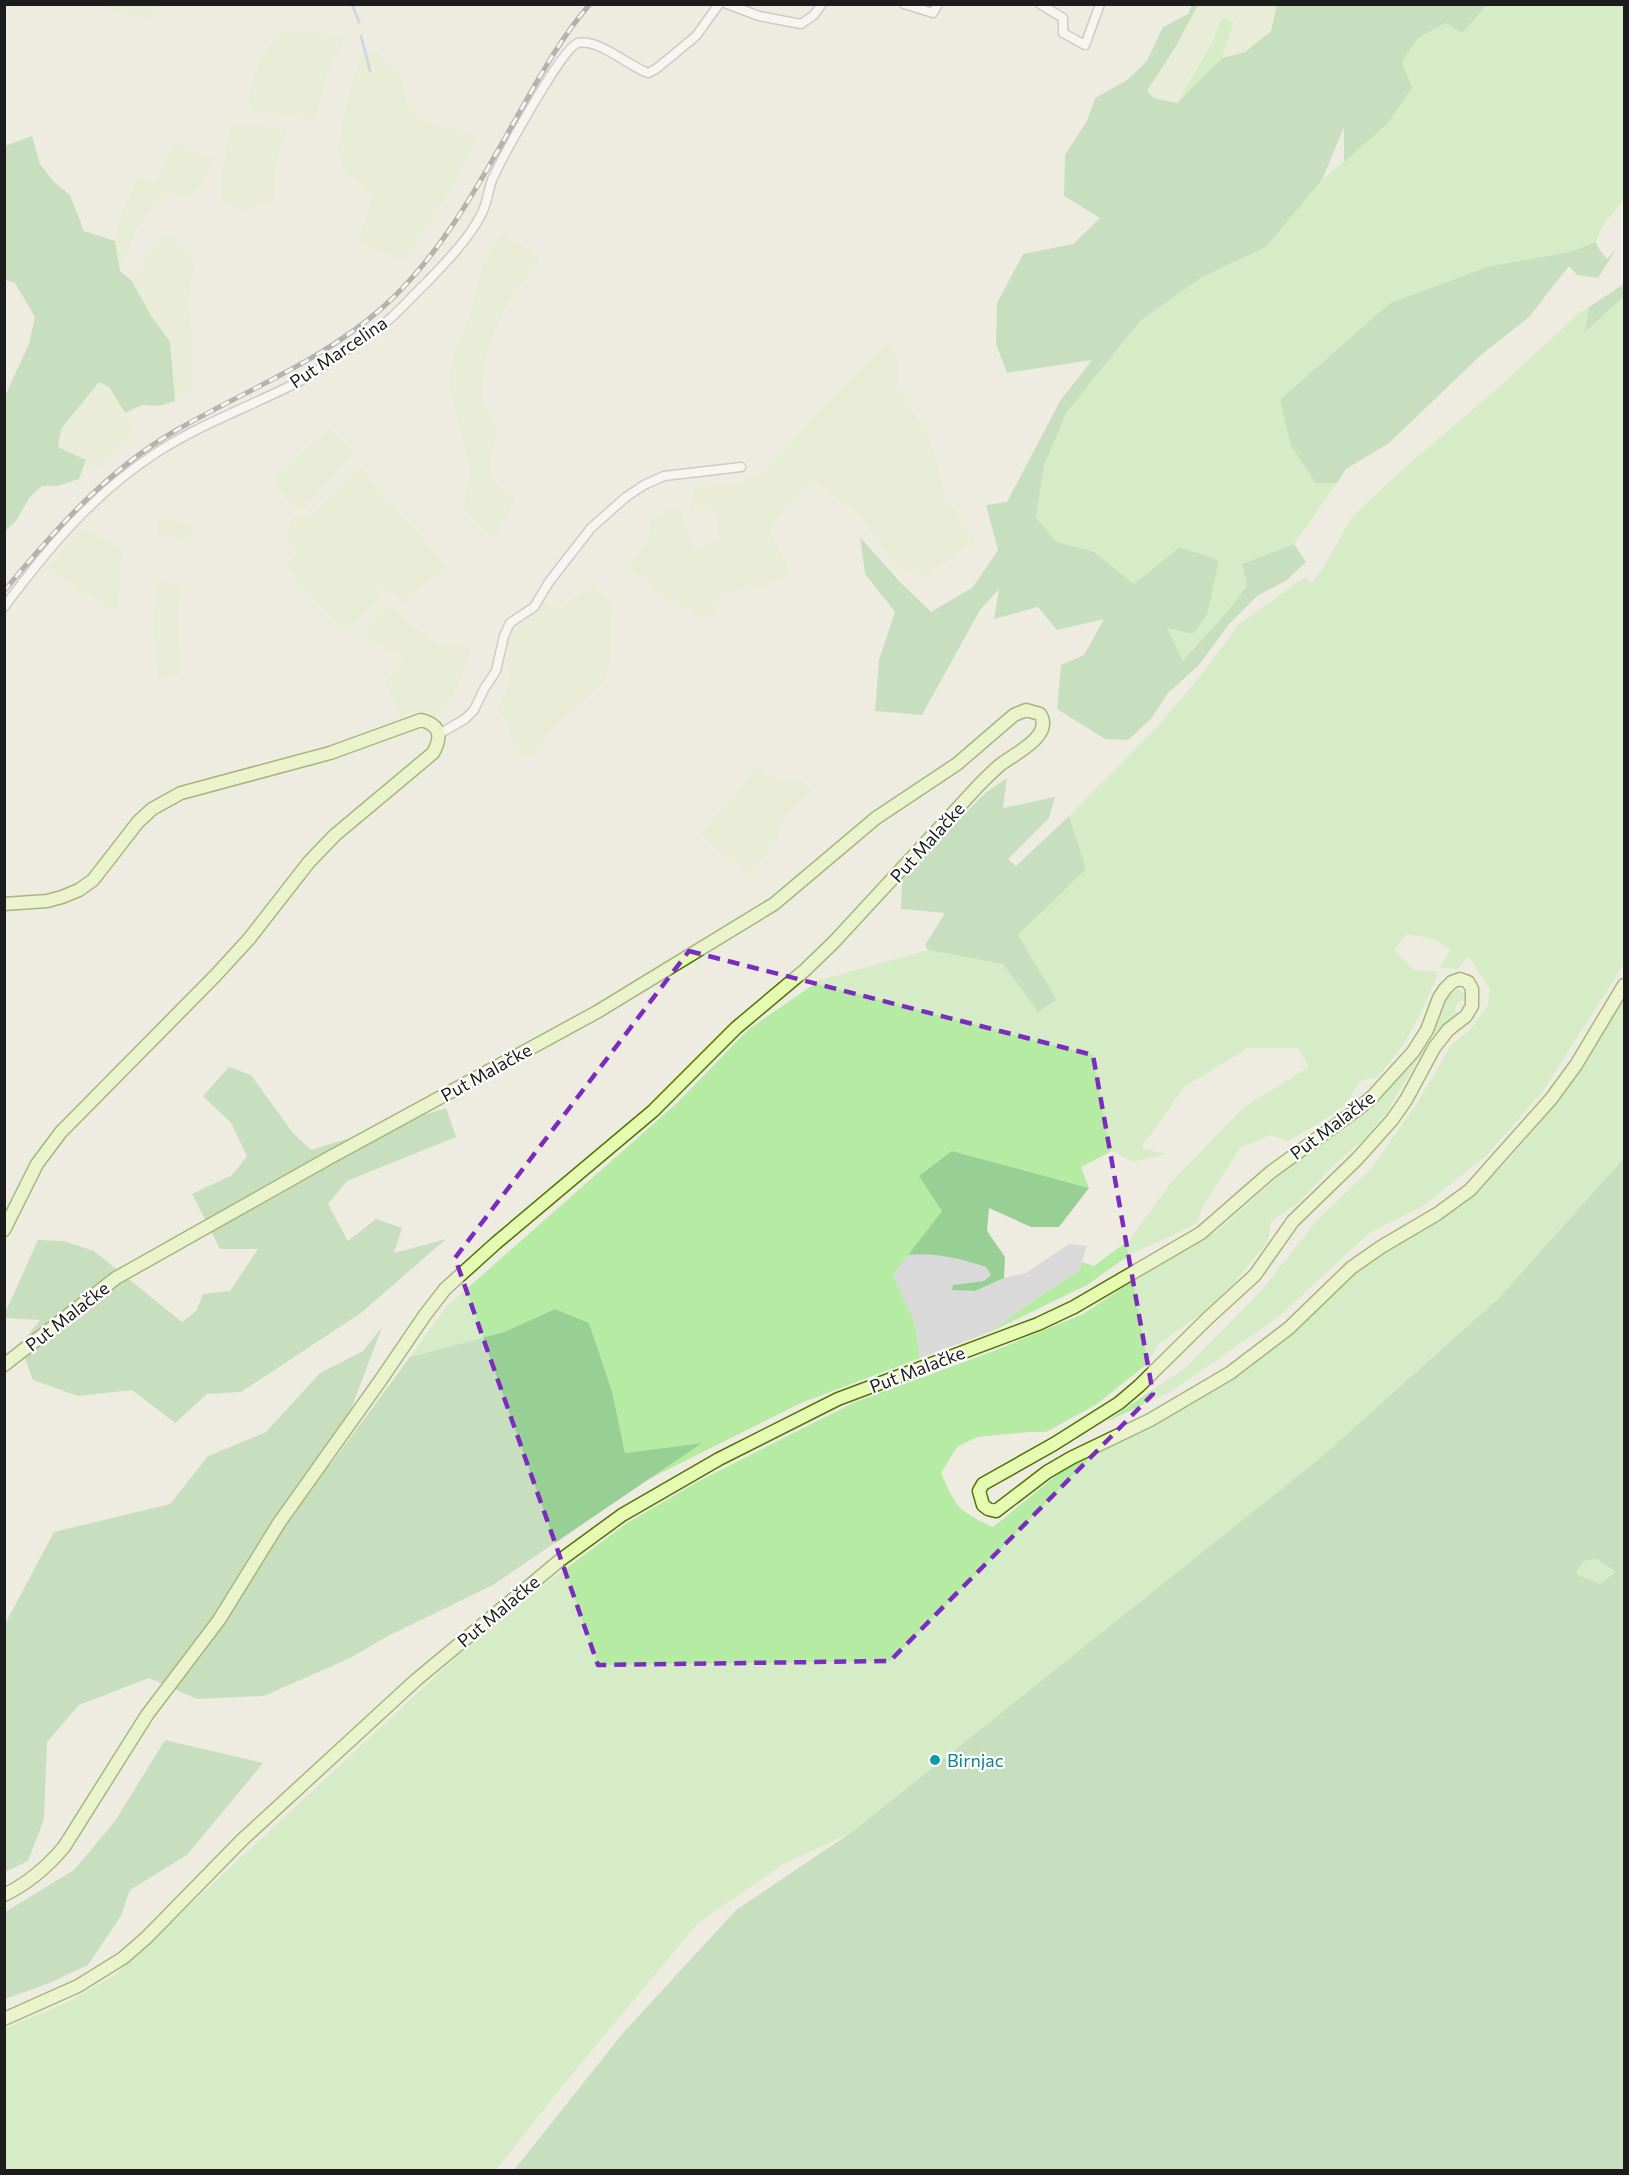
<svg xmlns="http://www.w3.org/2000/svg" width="1629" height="2175" font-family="Commissioner,sans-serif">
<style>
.residential{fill:#dad9d9}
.farmland{fill:#e3eecb}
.grass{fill:#b6eba4}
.forest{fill:#97cf94;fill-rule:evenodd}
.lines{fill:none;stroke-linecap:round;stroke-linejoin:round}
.stream{stroke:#9fc1de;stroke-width:3}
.street-casing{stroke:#a3a3a3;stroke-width:11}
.secondary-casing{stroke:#4d7501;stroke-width:15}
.street{stroke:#fff;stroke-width:8}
.secondary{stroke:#e6fbb1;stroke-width:12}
.rail-casing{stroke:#6a6a6a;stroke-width:5}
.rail{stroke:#fff;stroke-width:3;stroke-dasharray:9;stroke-linecap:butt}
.marked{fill:none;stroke:#7b2cbf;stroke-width:4.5;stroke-dasharray:12 8;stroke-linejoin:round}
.culture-dot{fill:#0f9aa8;stroke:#fff;stroke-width:2}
.labels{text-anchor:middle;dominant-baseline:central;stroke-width:4.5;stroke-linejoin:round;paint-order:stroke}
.street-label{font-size:18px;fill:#1c1c1c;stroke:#fff}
.culture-label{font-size:18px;fill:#0d838f;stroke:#fff;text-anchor:start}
</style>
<rect width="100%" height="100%" fill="#eeece1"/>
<path class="residential" d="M1069,1244L1087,1246L1079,1271L1040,1296L990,1332L920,1358L914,1321L893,1275L908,1255L922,1253L946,1256L986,1267L991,1275L984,1281L953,1285L952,1290L975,1291L1004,1278L1026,1273Z"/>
<path class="farmland" d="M102,5L160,4V5L151,20L114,12Z
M1198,5H1277L1271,31L1245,52L1222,58L1234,24L1221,19L1213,41L1177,103L1154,98L1147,91L1176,46Z
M280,30L346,36L327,73L316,121L250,110L248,99L260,58Z
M377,51L399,70L408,104L425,120L444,128L459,129L479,137L451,191L405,261L358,244L372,194L345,174L338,148L347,99L361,55Z
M251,123L288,130L276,160L273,201L247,211L222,203L221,178L230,124Z
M174,142L215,159L203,183L190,199L168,191L137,230L120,271L115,241L119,220L138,176L155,180Z
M501,230L540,258L503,312L486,353L481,396L497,431L490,462L493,481L515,498L494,539L463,509L470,471L449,382L455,348L471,313L482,264Z
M159,236H176L195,262L188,302L193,342L192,391L175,401L170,386V342L152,317L131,280Z
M889,339L898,359V385L929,437L946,495L976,542L926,577L895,569L863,521L847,506L812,482L770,531L791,576L759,588L723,594L709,621L664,598L625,566L650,537L649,518L680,506L685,524L695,548L720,540L715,510H689L696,486L727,487L760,473L815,413Z
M99,382L109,387L125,413L135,434L100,468L58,447L61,429Z
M329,428L356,454L302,511L288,502L277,488L274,476Z
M359,464L388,500L449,567L427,584L404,605L376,583L382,597L348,632L304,592L285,566L297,554L286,539L293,515L309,518Z
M160,517L195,524L190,543L157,534Z
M82,528L122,548L118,614L44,569Z
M156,582L181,584L178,617L181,675L158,681L154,629Z
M590,584L612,599L610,663L605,681L549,734L537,754L522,759L512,742L508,724L497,709L509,684L507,639L518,623L539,609L544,600L560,609Z
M389,601L415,627L439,643L473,646L452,700L435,716L422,711L400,716L385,683L403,656L380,646L358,634Z
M756,766L777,779L804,780L813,791L783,821L777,840L751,876L720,853L700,834Z"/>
<path class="grass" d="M1487,5H1624V199L1601,228L1596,242L1570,252L1491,266L1316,483H1337L1294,544L1242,564L1247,586L1225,614L1183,661L1166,628L1193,633L1207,615L1218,560L1180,547L1135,585L1094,552L1057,542L1036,518L1044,466L1066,413L1140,321L1202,277L1266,247L1322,180L1388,123L1402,62L1417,39L1445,23L1462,33Z
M1222,18L1234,23L1222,58L1177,103L1213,41Z
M1624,296V964L1543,1091L1487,1155L1423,1206L1368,1234L1281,1315L1172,1391L1104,1423L1185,1368L1260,1292L1318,1219L1371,1169L1417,1103L1452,1044L1470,1030L1488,1005L1490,989L1468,956L1458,969L1439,968L1451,950L1434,939L1407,934L1394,950L1414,970L1436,971L1437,976C1419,1018 1408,1044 1376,1078C1352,1077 1357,1095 1343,1106C1327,1120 1306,1130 1288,1141L1271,1135L1240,1148L1204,1204L1196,1224L1128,1256L1087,1285L990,1332L1040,1296L1079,1271L1082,1262L1094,1266L1129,1240L1174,1179L1244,1107L1309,1067L1298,1048H1248L1184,1087L1141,1148L1166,1154L1133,1162L1112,1151L1081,1167L1089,1188L952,1151L942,1211L893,1275L914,1321L920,1358L801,1403L649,1479L700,1443L625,1453L612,1391L589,1323L555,1309L504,1332L410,1357L447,1306L677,1103L749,1029L820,980L928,950L1003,964L1038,1012L1057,1001L1017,935L1086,869L1069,816L1158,726L1207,668L1238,625L1305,577L1312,583L1323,568L1352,517L1404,468L1498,388L1579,313L1589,307L1586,331Z
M1458,989L1463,993L1465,1000L1458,1002L1455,1009L1458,1014L1433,1036L1449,995Z
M1624,997V1158L1498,1299L1319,1459L852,1832L782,1865L698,1923L559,2090L496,2170H5L4,2029L68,2002L115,1975L455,1658L541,1587L627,1523L701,1480L855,1402L994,1351L1083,1314L1156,1266L1215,1233L1286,1170L1375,1104L1420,1056L1386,1114L1362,1141L1337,1162L1297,1204L1271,1221L1268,1241L1233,1284L1202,1313L1159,1344L1147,1364L1097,1404L1046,1432H1028L977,1437L957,1447L941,1473C956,1507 958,1511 993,1527L1068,1466L1148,1428L1266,1354L1293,1333L1355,1271L1474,1194L1507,1162L1542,1120L1578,1072Z
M1597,1559L1616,1572L1600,1584L1576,1574L1583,1561Z"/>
<path class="forest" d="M1192,5H1198L1176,46L1147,91L1154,98L1177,103L1222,58L1245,52L1271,31L1277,5H1487L1462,33L1445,23L1417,39L1402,62L1412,88L1388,123L1344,162V127L1322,180L1266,247L1202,277L1140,321L1066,413L1044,466L1036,518L1057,542L1094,552L1134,584L1180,547L1219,560L1207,615L1193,634L1167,628L1183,661L1225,614L1247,586L1242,564L1294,544L1306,562L1287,580L1257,596L1230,623L1199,665L1168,693L1151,719L1128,740L1105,739L1057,709L1061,665L1084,655L1104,619L1057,630L1038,607L994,619L999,589L980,610L922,715L875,711L879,660L895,612L865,574L860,537L899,581L931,612L973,587L998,550L986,505L1007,502L1060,401L1092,360L1007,373L996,344L997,303L1023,254L1073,244L1100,218L1064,196L1065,155L1087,121L1095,98L1127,80L1147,61L1163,27L1188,14Z
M32,136L40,164L54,182L70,195L84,231L115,241L120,271L131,280L152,317L170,342L175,401L159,406L142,405L125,413L109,387L99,382L61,429L58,447L86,460L79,479L57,486H42L30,497L16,521L5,531V396L29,344L35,317L15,283L5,280V146Z
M1596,242L1599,249L1607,259L1617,248L1598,278L1577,275L1569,266L1529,317L1481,355L1389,443L1346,469L1337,483H1316L1291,446L1280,400L1390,303L1491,266L1570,252Z
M1624,284V296L1585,332L1589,307Z
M1007,778L1003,808L1055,797L1049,818L1008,859L1016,866L1069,816L1086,869L1018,935L1057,1000L1038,1012L1003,964L928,950L925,945L945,913L901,909L902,878L985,793Z
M229,1067L251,1075L293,1133L311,1150L446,1108L456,1137L347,1181L328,1204L348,1241L376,1219L402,1228L394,1253L446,1239L361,1313L241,1392L207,1394L175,1423L132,1390L78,1396L33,1380L20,1345L40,1320L5,1318V1313L38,1240L64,1241L94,1251L182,1322L196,1311L203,1294L230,1291L258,1249H220L192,1194L232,1175L247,1156L231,1123L203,1096Z
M952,1151L1089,1188L1059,1227H1031L989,1208L987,1231L1005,1257L1004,1278L975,1291L952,1290L953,1285L984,1281L991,1275L986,1267C960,1259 936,1252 908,1255L942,1211L919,1176Z
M1624,1158V2170H514L623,2033L736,1910L852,1832L1319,1459L1498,1299ZM1597,1559L1616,1572L1600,1584L1576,1574L1583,1561Z
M555,1309L589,1323L612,1391L625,1453L702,1443L493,1585L388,1636L350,1658L264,1696L197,1699L149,1678L79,1705L47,1742L44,1819L28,1861L5,1872V1624L54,1532L170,1504L208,1456L266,1432L320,1373L363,1351L382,1327L330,1465L410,1357L504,1332Z
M165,1740L263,1763L187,1855L130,1890L121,1916L88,1965L47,1984L5,1999V1912L74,1870L115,1821Z"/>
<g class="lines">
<path class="stream" d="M352,4L359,22
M361,36L370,71"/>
<defs>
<path id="street" d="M727,4L759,16L801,24L814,15L822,4
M904,4L933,13L938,4
M1040,4L1063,18V33L1085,45L1100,4
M4,607C49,547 93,494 156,453C202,423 254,405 302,380C314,373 325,364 336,357C352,346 370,335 385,323C400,311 413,295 427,282C446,262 468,240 481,215C487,204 488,191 492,180C501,160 562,47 578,43C600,39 628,66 648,73L656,69L696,36L719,4
M439,734L465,719L474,710L484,689L496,671L504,636L510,623L534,607L549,582L591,528L626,497L644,485L664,476L741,467"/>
<path id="secondary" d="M4,904L47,901L62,897L79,890L93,880L138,822L152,809L181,793L330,753L421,720C441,725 442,737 433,753L335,835L309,862L249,939L215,976L61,1132L37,1164L4,1230
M4,1365L116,1278L329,1158L597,1012L774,904L876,818L957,764L1014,715L1026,710L1040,714C1054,736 1014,754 1000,765C993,771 986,778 979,785L834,942L805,970L736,1028L653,1111L496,1243L445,1289L425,1315L380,1381L279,1523L219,1620L147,1715L64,1847C47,1867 29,1883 4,1895
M4,2019L78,1986L123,1958L146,1938L242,1840L416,1680L559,1561L622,1515L719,1459L838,1399L1038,1324L1074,1307L1201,1233L1271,1172L1358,1109L1373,1096L1413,1052L1427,1030L1439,998L1445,989L1452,982L1460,979L1468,982L1472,989V1006L1466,1016L1448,1030L1434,1048L1406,1100L1392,1120L1357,1159L1293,1221L1255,1275L1208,1318L1139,1386L1119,1403L1054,1444L983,1484L979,1491L983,1505L988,1509L996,1511L1047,1472L1071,1458L1150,1420L1230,1373L1289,1328L1351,1268L1381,1247L1437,1214L1470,1190L1551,1099L1576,1065L1624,985"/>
</defs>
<use href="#street" class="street-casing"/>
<use href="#secondary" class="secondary-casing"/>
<use href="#street" class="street"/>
<use href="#secondary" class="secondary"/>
<defs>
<path id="rail" d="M4,591C54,531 106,471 175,431C244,391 320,362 381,309C444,253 482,178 523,106C543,71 563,35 590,4"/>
</defs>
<use href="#rail" class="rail-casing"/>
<use href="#rail" class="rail"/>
</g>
<path d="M0 0H1629V2175H0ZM689,951L1093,1055L1153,1394L890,1661L598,1665L455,1258Z" fill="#eeece1" fill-opacity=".55" fill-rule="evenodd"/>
<path class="marked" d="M689,951L1093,1055L1153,1394L890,1661L598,1665L455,1258Z"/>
<circle class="culture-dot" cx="935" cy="1760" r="6"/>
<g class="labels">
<g class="street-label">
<text transform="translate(338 352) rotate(-34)">Put Marcelina</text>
<text transform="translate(927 842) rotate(-48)">Put Malačke</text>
<text transform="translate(486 1072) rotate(-29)">Put Malačke</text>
<text transform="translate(1332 1125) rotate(-37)">Put Malačke</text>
<text transform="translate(67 1316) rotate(-38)">Put Malačke</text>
<text transform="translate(917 1369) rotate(-21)">Put Malačke</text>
<text transform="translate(498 1611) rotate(-40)">Put Malačke</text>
</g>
<g class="culture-label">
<text x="947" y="1760">Birnjac</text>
</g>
</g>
<rect width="1629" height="2175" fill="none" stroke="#1c1c1c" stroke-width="12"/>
</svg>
